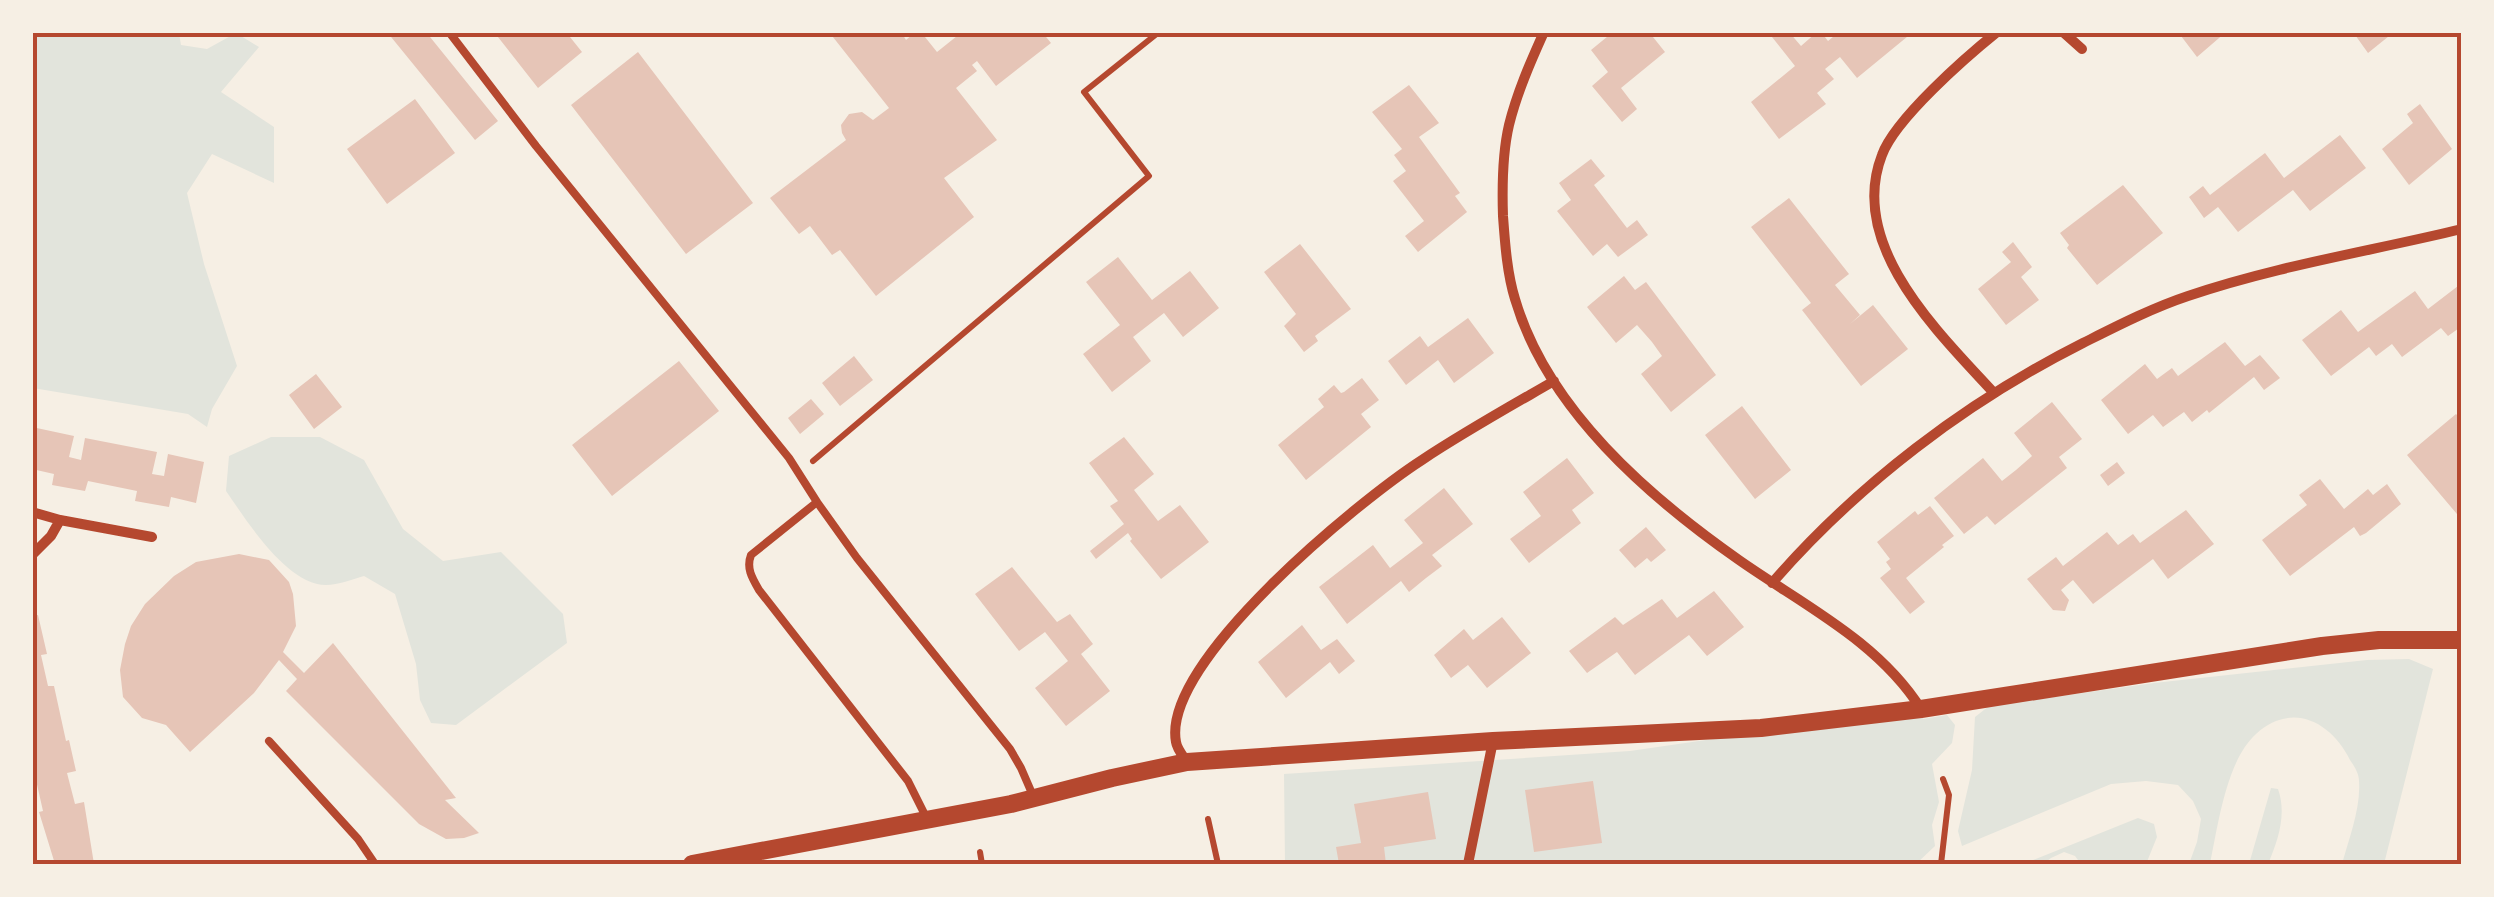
<svg xmlns="http://www.w3.org/2000/svg" width="2494" height="897" font-family="'Public Sans',sans-serif">
<style>
.green{fill:#e2e4dc}
.building{fill:#e6c5b7}
.lines{fill:none;stroke-linecap:round;stroke-linejoin:round}
.path{stroke:#b5482f;stroke-width:6}
.service{stroke:#b5482f;stroke-width:8}
.minor{stroke:#b5482f;stroke-width:10}
.tertiary{stroke:#b5482f;stroke-width:18}
.neatline{fill:none;stroke:#b5482f;stroke-width:4}
</style>
<rect width="100%" height="100%" fill="#f6efe4"/>
<path class="green" d="M32,33H179L181,45L207,49L236,33L259,47L221,92L274,127V183L212,154L187,193L204,264L237,366L212,409L207,427L188,414L33,388Z
M271,437H320L364,460L403,529L443,561L501,552L563,614L567,643L456,725L431,723L420,700L416,664L395,594L364,576C353,579 338,585 326,585C286,584 247,521 226,491L229,456Z
M2409,659L2433,669L2384,864H2342C2349,838 2361,808 2359,781C2359,773 2354,766 2350,760C2331,722 2292,701 2256,734C2226,761 2218,826 2210,864H2189L2197,842L2201,819L2193,801L2178,785L2146,781L2111,784L1962,846L1958,831L1972,770L1975,717L1989,706L2154,683L2367,660Z
M1921,709L1923,719L1947,715L1955,725L1952,743L1932,764L1939,802L1932,825L1935,846L1916,864H1285L1284,774L1630,751Z
M2271,788L2278,789C2287,814 2278,841 2268,864H2249Z
M2138,818L2154,824L2157,837L2146,864H2081L2075,856L2064,852L2051,858L2043,864H2023Z"/>
<path class="building" d="M387,32H426L498,121L475,140Z
M494,32H566L582,52L538,88Z
M829,32H901L906,40L913,34L921,32L937,52L957,36L955,32H1042L1051,43L996,86L977,61L972,65L977,71L956,88L997,140L944,178L974,217L876,296L840,250L832,255L810,226L799,234L770,198L846,140L842,133L841,125L849,114L862,112L873,120L889,108Z
M1613,32H1649L1665,52L1621,88L1637,109L1622,122L1592,86L1608,72L1591,50Z
M1768,32H1789L1801,46L1817,32H1821L1828,41L1839,32H1913L1857,78L1840,57L1825,69L1834,79L1817,93L1826,104L1779,139L1751,102L1795,66Z
M2178,32H2226L2197,57Z
M2353,32H2394L2368,53Z
M638,52L753,203L686,254L571,105Z
M1409,85L1439,123L1419,137L1460,193L1455,196L1467,212L1418,252L1405,236L1424,221L1393,181L1406,171L1394,155L1402,149L1372,112Z
M415,99L455,153L387,204L347,149Z
M2420,104L2452,149L2409,185L2382,149L2413,123L2407,114Z
M2340,135L2366,168L2310,211L2293,190L2238,232L2218,207L2204,218L2189,197L2203,186L2210,195L2265,153L2284,178Z
M1591,159L1605,176L1594,185L1627,228L1637,220L1648,235L1618,257L1607,244L1593,256L1557,211L1571,200L1559,183Z
M2123,185L2163,233L2097,285L2067,248L2069,245L2060,233Z
M1789,198L1849,274L1835,285L1860,315L1850,324L1873,305L1908,349L1861,386L1802,310L1811,303L1751,227Z
M2013,242L2032,267L2021,277L2039,300L2006,325L1978,289L2011,262L2002,252Z
M1300,244L1351,309L1315,336L1318,341L1304,352L1284,326L1296,314L1264,272Z
M1118,257L1152,300L1190,271L1219,308L1183,337L1164,313L1133,337L1151,361L1112,392L1083,354L1120,325L1086,282Z
M1624,276L1635,290L1646,282L1716,375L1671,412L1641,374L1662,356L1652,342L1637,325L1616,343L1587,307Z
M2458,286L2462,290V326L2448,336L2441,328L2402,357L2392,344L2376,356L2369,347L2331,376L2302,340L2341,310L2358,332L2415,291L2428,309Z
M1468,318L1494,353L1454,383L1438,360L1406,385L1388,361L1420,336L1428,347Z
M2225,342L2245,366L2260,355L2280,378L2264,390L2254,377L2209,413L2207,410L2192,422L2184,412L2163,427L2153,415L2128,434L2101,400L2145,364L2157,379L2172,368L2178,376Z
M854,356L873,380L840,406L822,383Z
M679,361L719,411L612,496L572,445Z
M316,374L342,407L314,429L289,395Z
M1362,378L1379,400L1361,414L1371,427L1306,480L1278,445L1324,407L1318,399L1334,385L1341,393L1344,392Z
M811,399L824,414L800,434L788,418Z
M2052,402L2082,439L2059,457L2067,468L1995,525L1987,516L1964,534L1934,498L1983,458L2002,481L2016,470L2032,456L2014,433Z
M1742,406L1791,470L1755,499L1705,435Z
M2456,414L2462,420V520L2407,455Z
M32,427L74,436L69,457L81,460L85,438L157,452L152,474L164,476L168,454L204,462L196,503L171,497L169,507L135,501L137,491L88,481L85,491L52,485L54,474L32,469Z
M1124,437L1154,474L1134,490L1158,521L1180,505L1209,542L1161,579L1130,541L1132,539L1128,533L1096,559L1090,551L1124,524L1110,506L1118,501L1089,463Z
M1567,458L1594,493L1572,510L1581,523L1529,563L1510,539L1541,516L1523,492Z
M2117,462L2125,473L2108,486L2100,475Z
M2320,479L2344,509L2368,489L2373,495L2387,484L2401,504L2366,533L2360,536L2354,527L2290,576L2262,540L2307,505L2299,495Z
M1444,488L1473,524L1432,555L1442,566L1426,578L1409,592L1401,581L1347,624L1319,587L1373,545L1390,568L1423,543L1404,520Z
M1930,506L1954,536L1942,545L1944,547L1906,578L1925,602L1910,614L1880,578L1891,569L1886,562L1890,559L1877,542L1915,511L1918,515Z
M2186,510L2214,544L2168,579L2153,559L2093,604L2073,580L2061,590L2069,600L2065,611L2053,610L2027,579L2056,557L2063,566L2107,532L2118,545L2133,534L2140,543Z
M1646,527L1666,550L1651,562L1647,558L1635,568L1619,550Z
M239,554L269,560L289,582L293,594L296,626L283,652L304,673L333,643L456,798L445,800L479,833L464,838L446,839L419,824L286,691L297,679L279,660L254,693L190,752L166,725L142,718L123,697L120,670L125,644L131,626L145,604L174,576L196,562Z
M1012,567L1057,622L1070,614L1093,644L1081,654L1110,691L1066,726L1035,688L1068,661L1045,632L1019,651L975,594Z
M1714,591L1744,627L1707,656L1689,635L1635,675L1617,652L1587,673L1569,651L1615,617L1623,625L1662,599L1677,618Z
M38,615L47,654L41,655L48,686H54L66,741L69,740L76,771L67,773L75,804L84,802L94,864H55L39,812L43,811L36,780L32,781V616Z
M1502,617L1531,653L1487,688L1468,665L1451,678L1434,655L1464,629L1473,640Z
M1302,625L1321,650L1337,639L1355,661L1339,674L1330,662L1286,698L1258,662Z
M1593,781L1602,843L1534,852L1525,790Z
M1428,792L1436,839L1384,847L1386,864H1339L1336,847L1361,843L1354,804Z"/>
<g class="lines">
<path class="path" d="M813,461L1149,176L1084,92L1159,32
M1208,819L1218,864
M980,852L982,864
M1941,864L1949,795L1943,779"/>
<path class="service" d="M449,32L536,146L789,458L817,502
M269,741L358,839L375,864
M927,819L908,781L759,590C752,578 746,568 751,555L817,502L857,558L1010,749L1021,768L1034,798"/>
<path class="minor" d="M1544,32C1530,63 1517,93 1509,125C1502,155 1502,186 1503,216C1505,243 1507,273 1515,299C1547,409 1649,497 1739,560C1803,605 1878,641 1921,709
M2063,32L2082,49
M1993,392C1938,332 1847,245 1882,155C1895,119 1966,57 1997,32
M32,512L60,520L152,537
M32,555L51,536L60,520
M1772,583C1858,484 1966,402 2083,343C2117,326 2152,308 2188,296C2276,266 2371,251 2462,229
M1187,762C1183,756 1177,749 1176,742C1161,662 1360,500 1422,460C1464,432 1509,407 1554,381
M1468,864L1493,741"/>
<path class="tertiary" d="M692,864L1011,804L1112,778L1187,762L1493,741L1761,728L1921,709L2322,646L2379,640H2462"/>
</g>
<rect width="2494" height="897" fill="none" stroke="#f6efe4" stroke-width="70"/>
<rect x="35" y="35" width="2424" height="827" class="neatline"/>
</svg>
